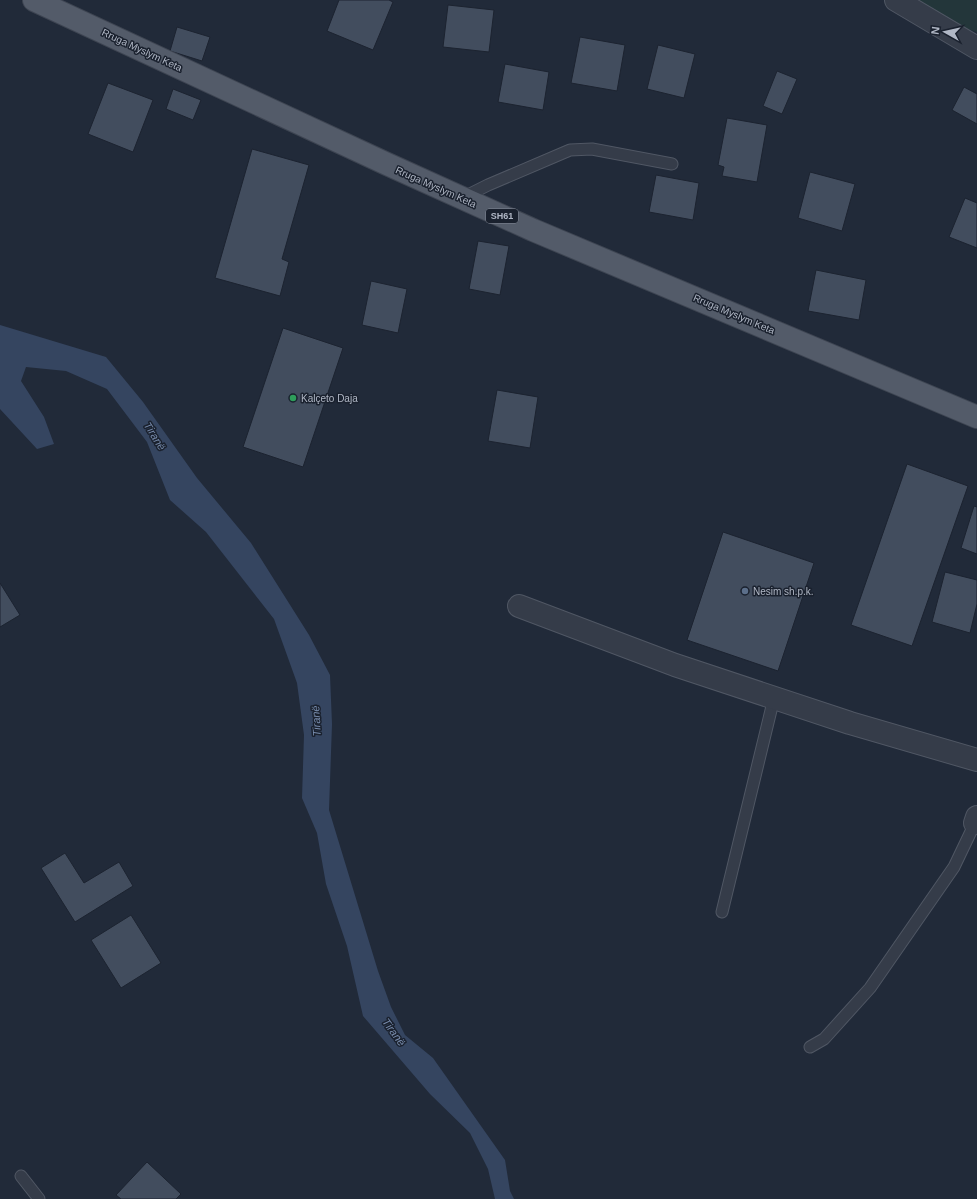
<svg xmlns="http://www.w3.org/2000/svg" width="977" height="1199" font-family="Arial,sans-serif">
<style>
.green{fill:#23363a}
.water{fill:#354560}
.building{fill:#424d5e;stroke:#1c2330}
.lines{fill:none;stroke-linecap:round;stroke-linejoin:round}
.lane-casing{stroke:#505764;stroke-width:13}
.street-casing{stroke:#505764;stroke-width:24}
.primary-casing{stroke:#3e4552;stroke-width:24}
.lane{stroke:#353c49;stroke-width:11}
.street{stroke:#353c49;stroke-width:22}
.primary{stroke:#535b69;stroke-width:22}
.leisure-dot{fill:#2e9e5b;stroke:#1a212e;stroke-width:1.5}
.service-dot{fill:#5c6f8a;stroke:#1a212e;stroke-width:1.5}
.labels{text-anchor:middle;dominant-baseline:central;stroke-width:3;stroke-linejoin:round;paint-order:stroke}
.shield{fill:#1a212e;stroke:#838a98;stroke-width:1}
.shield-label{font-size:9px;font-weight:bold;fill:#b0b7c5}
.street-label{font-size:10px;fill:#b0b7c5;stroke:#1a212e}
.poi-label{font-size:10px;fill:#b0b7c5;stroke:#1a212e;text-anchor:start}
.water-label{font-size:11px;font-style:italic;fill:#788cad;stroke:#1a212e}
</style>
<rect width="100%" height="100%" fill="#212a39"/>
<path class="green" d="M918,0H977V32L968,29Z"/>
<path class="water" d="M0,325L106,357L143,402L197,478L251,543L309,635L330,675L332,724L329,810L378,971L391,1007L405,1035L433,1058L505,1160L510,1191L514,1199H495L488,1169L470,1133L430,1094L363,1016L347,946L326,884L317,833L302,798L304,735L297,683L274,619L206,532L170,500L147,442L107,389L66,371L26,367L21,381L44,417L54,444L37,449L0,409Z"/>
<path class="building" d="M339,0H389L393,2L373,50L327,31Z
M448,5L494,10L489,52L443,47Z
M177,27L210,37L202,61L170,51Z
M580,37L625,45L617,91L571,83Z
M658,45L695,54L684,98L647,89Z
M505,64L549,72L543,110L498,102Z
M777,71L797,79L782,114L763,106Z
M108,83L153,100L133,152L88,134Z
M964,87L977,94V124L952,110Z
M173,89L201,100L193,120L166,109Z
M727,118L767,125L757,182L722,176L724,167L718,165Z
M252,149L309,165L282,259L289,262L280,296L215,278Z
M810,172L855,184L842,231L798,218Z
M656,175L699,183L693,220L649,212Z
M965,198L977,203V248L949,237Z
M478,241L509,246L500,295L469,289Z
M816,270L866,280L859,320L808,311Z
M371,281L407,289L398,333L362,325Z
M283,328L343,348L303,467L243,447Z
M497,390L538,397L530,448L488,441Z
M907,464L968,486L912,646L851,625Z
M974,506L977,507V554L961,548Z
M723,532L814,563L778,671L687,640Z
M945,572L977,580V604L970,633L932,622Z
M0,583L20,615L0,627Z
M65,853L84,883L119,862L133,886L75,922L41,868Z
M131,915L161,963L121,988L91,940Z
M147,1162L181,1194L176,1199H121L116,1195Z"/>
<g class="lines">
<defs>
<path id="lane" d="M462,198L488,185L570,150L592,149L672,164
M722,912L774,698
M810,1047L824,1039L870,988L954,867L975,823
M21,1176L39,1199"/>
<path id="street" d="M896,0L977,48
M519,606L675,665L850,723L977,760
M975,823L977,817"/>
<path id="primary" d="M34,0L387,164L533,230L977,417"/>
</defs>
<use href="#lane" class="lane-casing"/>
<use href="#street" class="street-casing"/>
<use href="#primary" class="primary-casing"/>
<use href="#lane" class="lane"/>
<use href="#street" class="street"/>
<use href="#primary" class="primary"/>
</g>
<circle class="leisure-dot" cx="293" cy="398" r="4"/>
<circle class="service-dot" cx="745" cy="591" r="4"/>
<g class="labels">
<rect class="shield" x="486" y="209" width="32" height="14" rx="3"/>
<g class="shield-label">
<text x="502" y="216">SH61</text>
</g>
<g class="street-label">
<text transform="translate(142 50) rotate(25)">Rruga Myslym Keta</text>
<text transform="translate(436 187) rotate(24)">Rruga Myslym Keta</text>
<text transform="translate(734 314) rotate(23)">Rruga Myslym Keta</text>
</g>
<g class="poi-label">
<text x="301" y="398">Kalçeto Daja</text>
<text x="753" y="591">Nesim sh.p.k.</text>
</g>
<g class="water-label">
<text transform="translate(155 436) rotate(58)">Tiranë</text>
<text transform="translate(316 721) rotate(-93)">Tiranë</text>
<text transform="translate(394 1032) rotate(54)">Tiranë</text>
</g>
</g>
<g transform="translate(945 32) rotate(278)" stroke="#1a212e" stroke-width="3" paint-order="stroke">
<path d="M0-3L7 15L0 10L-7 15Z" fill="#b0b7c5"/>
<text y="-6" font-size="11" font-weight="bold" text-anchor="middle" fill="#b0b7c5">N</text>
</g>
</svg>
